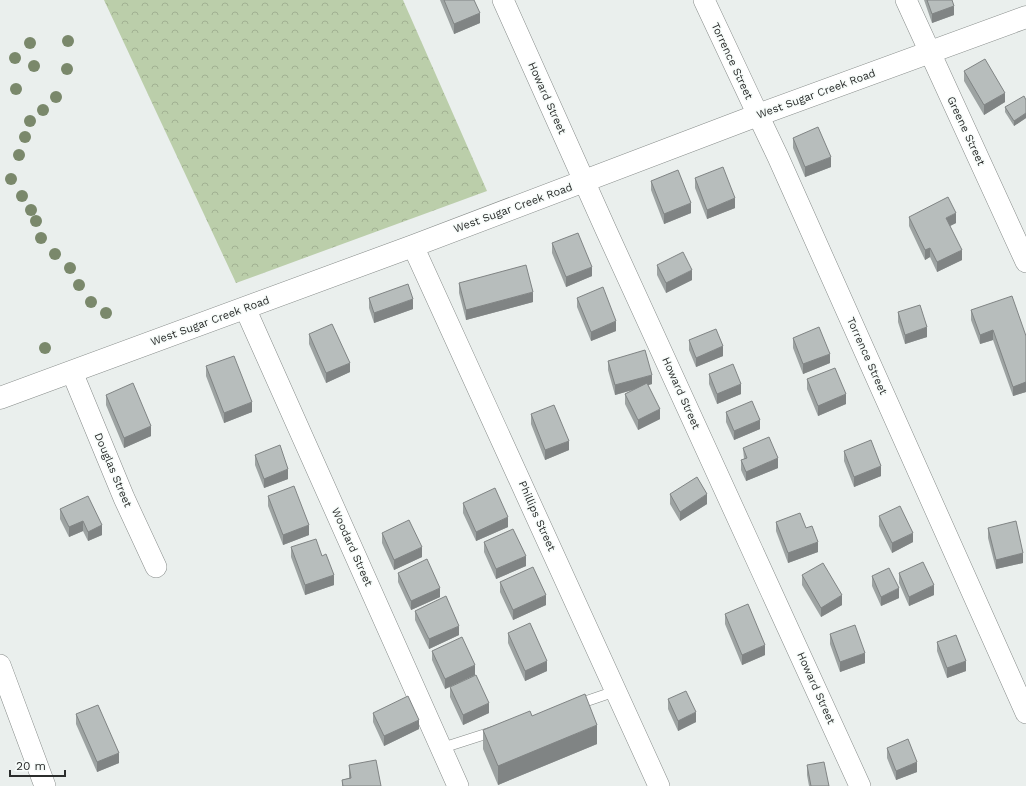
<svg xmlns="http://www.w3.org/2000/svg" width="1026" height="786" font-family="'Work Sans',sans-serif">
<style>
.forest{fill:url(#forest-crowns)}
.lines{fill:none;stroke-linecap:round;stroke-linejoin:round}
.service-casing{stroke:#868b89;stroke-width:11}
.minor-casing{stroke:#868b89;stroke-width:22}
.secondary-casing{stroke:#868b89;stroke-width:23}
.service{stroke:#fff;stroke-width:10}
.minor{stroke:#fff;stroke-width:21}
.secondary{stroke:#fff;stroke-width:22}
.tree{fill:#7a886b}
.wall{fill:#9da3a2}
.shaded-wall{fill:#808484}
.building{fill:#b7bdbc;stroke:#808484}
.labels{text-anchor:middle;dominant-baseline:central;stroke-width:3;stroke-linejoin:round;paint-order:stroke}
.street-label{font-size:11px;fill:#2b2d2c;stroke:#f7fcfa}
</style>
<defs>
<pattern id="forest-crowns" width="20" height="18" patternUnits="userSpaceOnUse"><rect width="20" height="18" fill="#bbceaa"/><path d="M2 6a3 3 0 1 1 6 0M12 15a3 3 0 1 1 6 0" fill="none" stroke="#a1b192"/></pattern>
</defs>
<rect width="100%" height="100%" fill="#eaefed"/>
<path class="forest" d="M104,0H403L487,191L236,283Z"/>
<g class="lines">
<defs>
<path id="service" d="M575,705L616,691
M442,748L495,731"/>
<path id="minor" d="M503,0L606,230L860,786
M704,0L758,115L778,157L1026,713
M906,0L1026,262
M413,246L659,786
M245,308L458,786
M72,372L124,498L156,567
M0,665L45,786"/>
<path id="secondary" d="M0,398L413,246L758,115L1026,17"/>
</defs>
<use href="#service" class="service-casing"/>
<use href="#minor" class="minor-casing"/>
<use href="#secondary" class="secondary-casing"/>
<use href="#service" class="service"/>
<use href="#minor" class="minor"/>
<use href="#secondary" class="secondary"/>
</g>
<g class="tree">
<circle cx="68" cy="41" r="6"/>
<circle cx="30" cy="43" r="6"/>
<circle cx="15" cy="58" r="6"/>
<circle cx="34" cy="66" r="6"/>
<circle cx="67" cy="69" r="6"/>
<circle cx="16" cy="89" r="6"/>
<circle cx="56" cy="97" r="6"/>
<circle cx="43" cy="110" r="6"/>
<circle cx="30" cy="121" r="6"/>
<circle cx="25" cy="137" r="6"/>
<circle cx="19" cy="155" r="6"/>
<circle cx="11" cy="179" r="6"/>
<circle cx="22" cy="196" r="6"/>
<circle cx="31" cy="210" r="6"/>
<circle cx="36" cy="221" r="6"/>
<circle cx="41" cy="238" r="6"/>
<circle cx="55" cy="254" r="6"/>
<circle cx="70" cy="268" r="6"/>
<circle cx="79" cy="285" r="6"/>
<circle cx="91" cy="302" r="6"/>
<circle cx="106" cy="313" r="6"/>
<circle cx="45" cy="348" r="6"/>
</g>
<path class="wall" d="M440,0H474L480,23L454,34Z
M924,0H952L954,15L932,23Z
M964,71L1005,102L984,115L964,81Z
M1026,100V118L1014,126L1005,112V107Z
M793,138L831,167L805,177L793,148Z
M695,178L735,208L707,219L695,188Z
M651,181L691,213L664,224L651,190Z
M909,217L956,223L950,226L962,260L937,272L930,257L925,260L909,226Z
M552,243L592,276L566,287L552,253Z
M657,265L692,280L666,293L657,275Z
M459,283L533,302L466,320L459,293Z
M369,298L413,309L374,323L369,308Z
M577,298L616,331L591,341L577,307Z
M971,310L1026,336V392L1013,396L993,340L980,344L971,320Z
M898,312L927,337L905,344L898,322Z
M309,334L350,372L326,383L309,344Z
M793,338L830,363L803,374L793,348Z
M689,340L723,356L696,367L689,350Z
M608,361L652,384L648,385L660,419L638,430L625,404V394L633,390L615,395L608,370Z
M206,366L252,412L224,423L206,376Z
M709,374L741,394L717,404L709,384Z
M807,379L846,404L818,416L807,389Z
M106,395L151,436L124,448L106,405Z
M726,412L760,429L734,440L726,422Z
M531,414L569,450L545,460L531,424Z
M743,448L778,468L746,481L741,470V460L744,459Z
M844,451L881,476L854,487L844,461Z
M255,455L288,479L264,488L255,465Z
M670,494L707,504L680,521L670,504Z
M268,496L309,535L283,545L268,506Z
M463,503L508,527L476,541L463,513Z
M60,509L102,525V535L88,541L83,531L69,537L60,519Z
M879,516L913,542L892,553L879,526Z
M776,522L806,528L818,552L788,563L776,531Z
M988,528L1023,563L996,569L988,538Z
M382,533L422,557L394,570L382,543Z
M484,542L526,566L496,579L484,552Z
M291,547L322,556L334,585L305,595L291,557Z
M398,573L440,597L411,610L398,582Z
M899,573L934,595L909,606L899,583Z
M802,575L842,605L821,617L802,585Z
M872,576L899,598L881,606L872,586Z
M500,582L546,605L513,620L500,592Z
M415,611L459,635L429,649L415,620Z
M725,614L765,655L742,665L725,624Z
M508,633L547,671L525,681L508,643Z
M830,634L865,663L840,672L830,644Z
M937,642L966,671L947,678L937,651Z
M432,651L475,675L445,689L432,660Z
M450,687L489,713L463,725L450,697Z
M668,699L696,722L678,731L668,709Z
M373,713L419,729L384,746L373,722Z
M76,714L119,763L97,772L76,724Z
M532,716L597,744L498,785L483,749V730Z
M887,748L917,772L896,780L887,758Z
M349,765L381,786H342V780L349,778Z
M807,765L829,786H809L807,775Z"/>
<path class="shaded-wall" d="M954,6V15L932,23V14Z
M480,13V23L454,34V24Z
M1005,93V102L984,115V105Z
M1026,113V118L1014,126V121Z
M831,157V167L805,177V167Z
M735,198V208L707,219V210Z
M691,203V213L664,224V214Z
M956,213V223L946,228V218Z
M930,248V257L925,260V250Z
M962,250V260L937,272V262Z
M592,267V276L566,287V277Z
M692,270V280L666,293V283Z
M533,292V302L466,320V310Z
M413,299V309L374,323V313Z
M616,321V331L591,341V332Z
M927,327V337L905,344V335Z
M993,330V340L980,344V335Z
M723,346V356L696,367V358Z
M830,354V363L803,374V364Z
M350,363V372L326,383V373Z
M652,375V384L615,395V385Z
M1026,382V392L1013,396V387Z
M741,384V394L717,404V394Z
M846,394V404L818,416V406Z
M252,402V412L224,423V413Z
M660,409V419L638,430V420Z
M760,420V429L734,440V431Z
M151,426V436L124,448V438Z
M569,441V450L545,460V450Z
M778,458V468L746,481V472Z
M881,466V476L854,487V477Z
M288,469V479L264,488V479Z
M707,494V504L680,521V512Z
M508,517V527L476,541V532Z
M83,521V531L69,537V527Z
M102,525V535L88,541V532Z
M309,525V535L283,545V535Z
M913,533V542L892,553V543Z
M818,542V552L788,563V553Z
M422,547V557L394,570V560Z
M1023,553V563L996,569V560Z
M526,556V566L496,579V569Z
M334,575V585L305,595V585Z
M934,585V595L909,606V597Z
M440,588V597L411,610V601Z
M899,588V598L881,606V597Z
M546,595V605L513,620V610Z
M842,595V605L821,617V608Z
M459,626V635L429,649V639Z
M765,645V655L742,665V655Z
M865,653V663L840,672V662Z
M547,661V671L525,681V671Z
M966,661V671L947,678V668Z
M475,665V675L445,689V679Z
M489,703V713L463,725V715Z
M696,712V722L678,731V721Z
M419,720V729L384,746V736Z
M597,725V744L498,785V766Z
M119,753V763L97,772V762Z
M917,762V772L896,780V771Z"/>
<path class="building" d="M444,0H474L480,13L454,24Z
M927,0H952L954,6L932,14Z
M985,59L1005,93L984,105L964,71Z
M1024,96L1026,100V113L1014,121L1005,107Z
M818,127L831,157L805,167L793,138Z
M723,167L735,198L707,210L695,178Z
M678,170L691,203L664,214L651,181Z
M948,197L956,213L946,218L962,250L937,262L930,248L925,250L909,217Z
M578,233L592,267L566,277L552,243Z
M683,252L692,270L666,283L657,265Z
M526,265L533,292L466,310L459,283Z
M408,284L413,299L374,313L369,298Z
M603,287L616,321L591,332L577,298Z
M1012,296L1026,336V382L1013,387L993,330L980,335L971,310Z
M920,305L927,327L905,335L898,312Z
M332,324L350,363L326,373L309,334Z
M819,327L830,354L803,364L793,338Z
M716,329L723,346L696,358L689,340Z
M645,350L652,375L615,385L608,361Z
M234,356L252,402L224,413L206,366Z
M733,364L741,384L717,394L709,374Z
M835,368L846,394L818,406L807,379Z
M133,383L151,426L124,438L106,395Z
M647,383L660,409L638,420L625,394Z
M752,401L760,420L734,431L726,412Z
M554,405L569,441L545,450L531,414Z
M769,437L778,458L746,472L741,460L747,458L743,448Z
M871,440L881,466L854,477L844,451Z
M280,445L288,469L264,479L255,455Z
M697,477L707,494L680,512L670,494Z
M294,486L309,525L283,535L268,496Z
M495,488L508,517L476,532L463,503Z
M88,496L102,525L88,532L83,521L69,527L60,509Z
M900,506L913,533L892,543L879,516Z
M800,513L806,528L812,526L818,542L788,553L776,522Z
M409,520L422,547L394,560L382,533Z
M1016,521L1023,553L996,560L988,528Z
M513,529L526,556L496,569L484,542Z
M316,539L322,556L326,554L334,575L305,585L291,547Z
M427,559L440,588L411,601L398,573Z
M923,562L934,585L909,597L899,573Z
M823,563L842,595L821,608L802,575Z
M533,567L546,595L513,610L500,582Z
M889,568L899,588L881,597L872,576Z
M446,596L459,626L429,639L415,611Z
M748,604L765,645L742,655L725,614Z
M530,623L547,661L525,671L508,633Z
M855,625L865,653L840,662L830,634Z
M956,635L966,661L947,668L937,642Z
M462,637L475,665L445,679L432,651Z
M476,675L489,703L463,715L450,687Z
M686,691L696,712L678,721L668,699Z
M585,694L597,725L498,766L483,730L530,711L532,716Z
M408,696L419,720L384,736L373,713Z
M98,705L119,753L97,762L76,714Z
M908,739L917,762L896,771L887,748Z
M376,760L381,786H343L342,780L351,778L349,765Z
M824,762L829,786H811L807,765Z"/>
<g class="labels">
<g class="street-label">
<text transform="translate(732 61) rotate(65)">Torrence Street</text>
<text transform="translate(816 94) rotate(-20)">West Sugar Creek Road</text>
<text transform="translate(547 98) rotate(66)">Howard Street</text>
<text transform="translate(966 131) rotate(65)">Greene Street</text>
<text transform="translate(513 208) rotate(-20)">West Sugar Creek Road</text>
<text transform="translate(210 321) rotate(-20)">West Sugar Creek Road</text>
<text transform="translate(867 356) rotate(66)">Torrence Street</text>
<text transform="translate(681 393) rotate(66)">Howard Street</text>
<text transform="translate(113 470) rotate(67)">Douglas Street</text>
<text transform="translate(537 516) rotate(66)">Phillips Street</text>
<text transform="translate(352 547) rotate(66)">Woodard Street</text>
<text transform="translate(816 688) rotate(66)">Howard Street</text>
</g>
</g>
<path d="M10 770v6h55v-6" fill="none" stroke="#2b2d2c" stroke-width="2"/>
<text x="16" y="770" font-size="12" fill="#2b2d2c" stroke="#f7fcfa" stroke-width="3" paint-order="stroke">20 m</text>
</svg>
